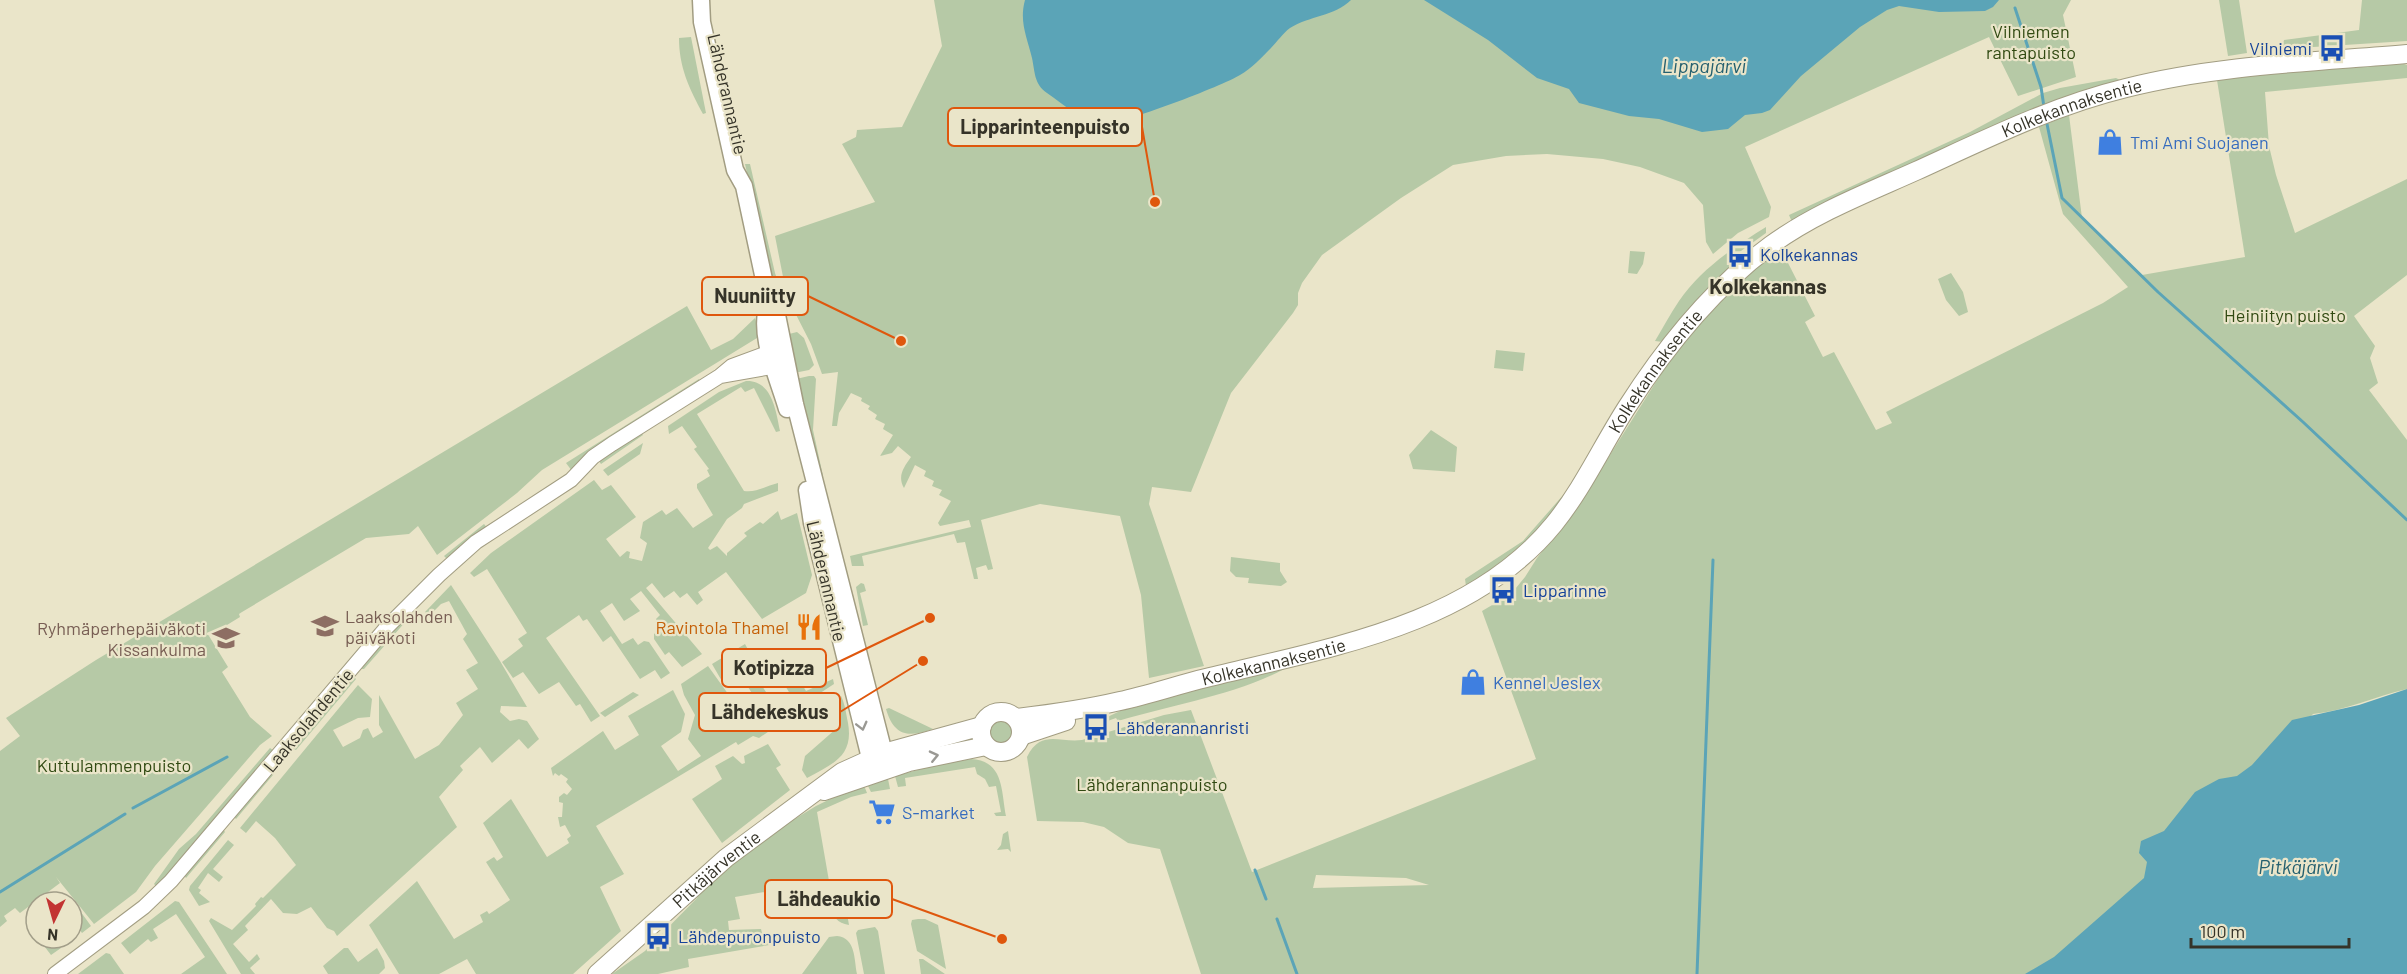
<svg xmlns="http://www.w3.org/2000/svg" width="2407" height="974" font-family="Barlow,sans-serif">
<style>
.green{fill:#b6c9a6;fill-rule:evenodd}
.water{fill:#5ba4b7}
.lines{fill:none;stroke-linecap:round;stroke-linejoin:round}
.stream{stroke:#5ba4b7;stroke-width:3}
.tertiary-casing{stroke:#a29d82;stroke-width:16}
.secondary-casing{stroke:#a29d82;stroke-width:19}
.primary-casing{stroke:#a29d82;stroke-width:20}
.tertiary{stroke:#fff;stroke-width:14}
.secondary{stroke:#fff;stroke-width:16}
.primary{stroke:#fff;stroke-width:18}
.oneway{stroke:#9a9994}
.labels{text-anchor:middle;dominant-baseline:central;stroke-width:4.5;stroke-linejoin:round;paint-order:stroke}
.park-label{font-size:18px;fill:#314a12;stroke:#eae5c9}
.transit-label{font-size:18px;fill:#164399;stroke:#eae5c9;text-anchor:start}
.street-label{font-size:18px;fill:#353328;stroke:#eae5c9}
.shop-label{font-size:18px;fill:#366cbe;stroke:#eae5c9;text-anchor:start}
.education-label{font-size:18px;fill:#785e54;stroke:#eae5c9;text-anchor:start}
.food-label{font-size:18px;fill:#c56008;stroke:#eae5c9;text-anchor:end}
.water-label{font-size:20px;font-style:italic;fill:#25606f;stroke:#eae5c9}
.quarter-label{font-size:21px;font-weight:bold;fill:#353328;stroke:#eae5c9}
.leader{fill:none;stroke:#df570d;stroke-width:2}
.callout-dot{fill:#df570d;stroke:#eae5c9;stroke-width:2}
.callout{fill:#eae5c9;stroke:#df570d;stroke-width:2}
.callout-label{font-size:20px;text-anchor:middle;font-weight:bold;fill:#353328}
</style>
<rect width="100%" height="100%" fill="#eae5c9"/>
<path class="green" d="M934,0H2071L2063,15L2076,77L2018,96L1989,37L1745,147L1771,207L1769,217L1738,233L1713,254L1706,242L1703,205L1684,183L1640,167L1603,159L1547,154L1506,156L1453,165L1401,198L1322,255L1302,283L1298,293V305L1293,313L1231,393L1191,492L1152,487L1149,504L1204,666L1149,678L1141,595L1120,516L1040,504L981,520L993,569L988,570L986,565L976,568L978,579H974L965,542L957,543L954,534L862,556L864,566H852L850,556L971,527L969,520L940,526L938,523L951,501L939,495L942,490L932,486L934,481L924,476L926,471L915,465L904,488C897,476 904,467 911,457L898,446L892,453L880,456L893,435L883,429L885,424L875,419L877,415L868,409L870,406L861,401L862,398L851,393L839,413L837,426H832L838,372L822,374L811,344L787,297L775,236L875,202L842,144L856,137L857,130L902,127L942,46Z
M2219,0H2239L2247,53L2228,56Z
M2362,0H2407V41L2282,49L2284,40L2359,30Z
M691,37L706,113L703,114C689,88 679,67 679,38Z
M2404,64L2407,65V78L2265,92L2269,146L2276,175L2295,233L2407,179V275L2354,316L2375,346L2370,358L2378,383L2369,390L2407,440V689C2375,696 2346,711 2313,714L2190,844L2041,974H1201L1160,849L1128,843L1104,827L1083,822L1037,821L1027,757C1041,729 1059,743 1082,740L1164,715L1191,710L1252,872L1536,759L1482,611L1511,594L1525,577L1537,558L1579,504L1671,358L1697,326L1729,290L1749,273L1771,258L1779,257L1787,261L1815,316L1805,322L1823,357L1834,352L1876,430L1892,423L1886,412L2103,303L2128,287L2063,214L2039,127L2069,115L2082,218L2142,275L2245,257L2217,80L2308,70ZM1316,875L1406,878L1429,885L1313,888Z
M2116,78L2120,80L1792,222L1789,215L1970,132L2043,93L2060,88Z
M745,164H750L775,273L785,302L781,307H777Z
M1766,227V233L1734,256L1735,261L1728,270L1663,342L1655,341C1663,328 1670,314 1679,301C1701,269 1734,247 1766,227Z
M1630,251L1645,252L1643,264L1637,274L1628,273Z
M1951,273L1963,292L1968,312L1959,316L1946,300L1938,279Z
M687,306L711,350L733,339L755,318L760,333L757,338L542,470L517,493L437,555L418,526L409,534L366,538L242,612L239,614L240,617L209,636L228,667L222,672L250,717L272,736L260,745L155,866L136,892L94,924L56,877L60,883L20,913L15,908L4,916L7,921L0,927V751L20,736L6,718L96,660Z
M797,332L804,338L814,365L809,370L794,373L789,334Z
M1496,350L1525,353L1523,371L1494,368Z
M809,376H814L816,379L813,430L823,476L818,477L796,379Z
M699,379L700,381L572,471L566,463Z
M746,381C772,380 776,411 780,431L776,432L754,388L745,392L741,387L697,414L744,491C756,493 766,486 778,483V491L744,504L742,508L727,519L708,548L710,550L717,546L727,556V553L747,536L744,533L760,522L763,524L778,511L781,520L797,513L812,575L806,593L762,619L726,572L698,592L703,600L697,605L687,593L680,598L674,591L664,598L652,583L646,588L702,654L682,667L669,652L665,655L654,639V634L662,628L656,619L660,615L641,591L630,599L640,611L624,621L612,603L600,611L622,644L633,638L638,645L644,641L649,642L670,673L661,679L655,670L640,679L611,636L603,642L587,619L583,621L579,615L546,638L600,716L591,722L580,704L576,706L559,682L539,694L523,672L513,678L502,662L523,646L518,639L527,633L487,569L474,577L470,573L491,553L594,480L602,490L611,485L636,517L606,539L620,557L627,551L630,552L629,558L642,561L647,543L640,538L643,522L662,510L666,515L677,508L693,528L713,515L697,488V484L710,476L707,470L709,469L694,449L697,447L682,426L669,434L668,426L719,392Z
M1431,430L1457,447L1455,472L1413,469L1409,455Z
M641,432L643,435L601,464L599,461Z
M643,443L640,454L608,476L603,470Z
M1564,494L1565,498L1538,532L1491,571L1466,586L1465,579L1523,541Z
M484,524L488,529L448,560L444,556Z
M1231,557L1280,563V571L1287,582L1281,586L1248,583L1249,578L1236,577L1230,571Z
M861,583L864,584L866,591L860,593L868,625L863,626L856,587Z
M451,585L500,661L527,707L501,706L500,712L510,721L519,719L527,721L539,739L528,749L519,739L492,763L480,747L460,766L463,770L439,797L457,827L337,936L334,931L327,928L311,907L297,914L283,913L271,899L245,926L248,930L233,944L249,962L257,954L260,959L250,968L255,974H241L209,921L211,918L232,930L256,906L255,904L261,897L263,898L296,865L275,838L256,821L246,833L240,828L358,685L372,699L370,717L358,718L333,730L343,747L360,738L363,730L368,728L373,738L383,732L379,725V695L415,759L439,745L463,715L456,703L478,689L466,670L478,663L463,639L467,634L449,601L441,604L429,616L425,612Z
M405,616L408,618L407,620L364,669H361L360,667Z
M745,644L756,664L723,683L712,664Z
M786,658L806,691L833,679L834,684L791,712L793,715L759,738L753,736L738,745L736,742L596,826L624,874L600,887L621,931L573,974H476L467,959L439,974H399L369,925L417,881L454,939L483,922L480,915L487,911L489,914L510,900L486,862L494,857L497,861L503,857L483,823L511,799L547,857L569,843L567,839L571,836L565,825L560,827L558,817H562L563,803L559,802V797L564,793L567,795L572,789L566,782L568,779L561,774L559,776L555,773L553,776L551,768L603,731L615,750L639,735L628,716L673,690L685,714L681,732L661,746L678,771L701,756L688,739L695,715L684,695L681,684L708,666L749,723L765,714L743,679L731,686L729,683L752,671L776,707L792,697L773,666Z
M1295,663C1243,694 1175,704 1118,721L1116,718L1102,723L1101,720L1137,703Z
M353,676L356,679L296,750L292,748Z
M633,692L639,695L605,717L600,713Z
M841,696C845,704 846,713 848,723C854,757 832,764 807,778L802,770L805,756L837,728L834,708Z
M889,708L933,729C908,738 894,736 886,709Z
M990 733a12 12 0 1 1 24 0a12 12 0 1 1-24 0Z
M768,744L781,765L776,768L790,790L722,843L692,799L722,779L715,766L733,756L742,764L745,763L744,756Z
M270,748L274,751L157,887L154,884L179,849L196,834Z
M971,759C1004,761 1001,790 1006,816H996L994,813L1001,812L996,786L989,787L985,779L977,774L975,767L905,778L906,786L898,787L895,776L937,765Z
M271,772L274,773L273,775L236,819L234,817Z
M888,779L890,789L871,792L868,786Z
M863,783L867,793L851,797L817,812L829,881L735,897L740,919L728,921L729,930L761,929L763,937L774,935L775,944L688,959L689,967L658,974H612L645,951L697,898L703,887L762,839L816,806Z
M223,829L225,832L186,878L184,875Z
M1008,831L1011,852L1008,849L997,850L1001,845L1003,834Z
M228,840L234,845L213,869L223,877L219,882L208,873L198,888L201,890L199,893L210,902L199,906L189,890L190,886Z
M175,901L179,902L227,974H181L205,957L176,914L153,929L158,938L151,942L148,939L130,954L121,943Z
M845,903L849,925C837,923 833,917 830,905Z
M78,908L91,926L82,933L72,920V913Z
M918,919H925L938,925L946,969L917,951L911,924L912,920Z
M875,927L878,931L885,974H864L856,933L858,930Z
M837,936C856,938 854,959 857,974H802L829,937Z
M38,938H54L61,948L51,955Z
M344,948H348L358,962L377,948L384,961L385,968L379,974H328L323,966Z
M106,953L110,954L124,974H78Z
M919,959H923L945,974H921Z"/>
<path class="water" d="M1025,0H1351C1335,16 1309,16 1290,28C1283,33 1277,42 1271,48C1262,57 1251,69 1240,75C1222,86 1114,128 1098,124C1079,119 1063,104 1047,93C1034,84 1035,72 1032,58C1027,37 1019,22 1025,0Z
M1424,0H1999L1993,7L1985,11L1939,12L1899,6L1887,10L1860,27L1801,76L1770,110L1762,113L1745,115L1728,129L1702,132L1659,119L1629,116L1579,103L1569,89L1537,78L1488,40Z
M2407,689V974H2025L2054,957L2144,878L2147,862L2139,853L2141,841L2164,831L2195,792L2219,779L2237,776L2252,765L2292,720L2359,705Z"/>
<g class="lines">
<path class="stream" d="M2015,8L2041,87L2044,107
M2046,119L2062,198L2158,292L2303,422L2407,520
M133,808L227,757
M1255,870L1266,899
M0,892L125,814
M1277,919L1297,974
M1697,974L1713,560"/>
<defs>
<path id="tertiary" d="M720,376L783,365
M55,974L144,907L171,881L386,628L439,575L476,542L571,480L593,457L612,444L720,376L732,366L778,349"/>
<path id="secondary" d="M701,0L702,22L735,170L744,186L769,303L776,310L795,404L884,753L883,766
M769,303C756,332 779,380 787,409
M807,490L812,523L870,758L880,767"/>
<g id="primary">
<circle cx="1001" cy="732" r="20"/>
<path id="s1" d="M1016,718C1050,714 1086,709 1120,701C1148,695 1177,685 1206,678C1327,648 1471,626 1554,524C1583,488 1602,446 1627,407C1666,346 1713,288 1771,245C1815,213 1867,193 1916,171C1984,140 2052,106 2126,88C2217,65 2314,62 2407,54"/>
<path d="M1021,736L1066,721"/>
<path d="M824,791L909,762L986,746"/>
<path id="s2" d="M597,974L726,858L842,772L884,753L982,726"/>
</g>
</defs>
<use href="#tertiary" class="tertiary-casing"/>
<use href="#secondary" class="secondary-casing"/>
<use href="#primary" class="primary-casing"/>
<use href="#tertiary" class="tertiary"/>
<use href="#secondary" class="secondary"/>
<use href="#primary" class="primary"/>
</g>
<defs><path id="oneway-chevron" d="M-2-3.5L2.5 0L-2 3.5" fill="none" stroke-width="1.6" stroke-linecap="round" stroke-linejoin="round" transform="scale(1.5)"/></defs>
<g class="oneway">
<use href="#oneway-chevron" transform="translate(862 726) rotate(76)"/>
<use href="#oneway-chevron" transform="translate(934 756) rotate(-13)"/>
</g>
<defs>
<symbol id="bus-bare" viewBox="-9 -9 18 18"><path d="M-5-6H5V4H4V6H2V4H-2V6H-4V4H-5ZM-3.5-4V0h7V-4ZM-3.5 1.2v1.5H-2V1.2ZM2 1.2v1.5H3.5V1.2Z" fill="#1a4fb4" stroke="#eae5c9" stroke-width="2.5" paint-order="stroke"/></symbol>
<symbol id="shop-bare" viewBox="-9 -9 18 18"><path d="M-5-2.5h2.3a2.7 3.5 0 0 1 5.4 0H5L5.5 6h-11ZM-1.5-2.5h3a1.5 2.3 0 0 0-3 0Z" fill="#3f7fe0" stroke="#eae5c9" stroke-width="2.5" paint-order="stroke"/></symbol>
<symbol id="school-bare" viewBox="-9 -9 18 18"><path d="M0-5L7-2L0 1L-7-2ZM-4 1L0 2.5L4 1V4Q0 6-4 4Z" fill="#8d6e63" stroke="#eae5c9" stroke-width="2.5" paint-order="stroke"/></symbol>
<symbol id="restaurant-bare" viewBox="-9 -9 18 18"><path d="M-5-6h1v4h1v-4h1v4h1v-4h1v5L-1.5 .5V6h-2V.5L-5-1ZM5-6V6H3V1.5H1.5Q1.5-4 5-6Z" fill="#e8710a" stroke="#eae5c9" stroke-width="2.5" paint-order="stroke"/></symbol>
<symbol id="supermarket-bare" viewBox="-9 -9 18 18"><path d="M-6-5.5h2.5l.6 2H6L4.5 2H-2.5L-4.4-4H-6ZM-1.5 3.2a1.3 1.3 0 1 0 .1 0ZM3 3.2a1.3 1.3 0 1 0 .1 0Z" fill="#3f7fe0" stroke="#eae5c9" stroke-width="2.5" paint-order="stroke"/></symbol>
</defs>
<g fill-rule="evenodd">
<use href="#bus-bare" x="2313" y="29" width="38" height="38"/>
<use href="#shop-bare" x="2091" y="123" width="38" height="38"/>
<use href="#bus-bare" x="1721" y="235" width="38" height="38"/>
<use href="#bus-bare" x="1484" y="571" width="38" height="38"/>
<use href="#school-bare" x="306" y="607" width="38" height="38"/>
<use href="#restaurant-bare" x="790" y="608" width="38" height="38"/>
<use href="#school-bare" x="207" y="619" width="38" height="38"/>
<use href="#shop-bare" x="1454" y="663" width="38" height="38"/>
<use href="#bus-bare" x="1077" y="708" width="38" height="38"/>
<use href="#supermarket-bare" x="863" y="793" width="38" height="38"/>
<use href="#bus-bare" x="639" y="917" width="38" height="38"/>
</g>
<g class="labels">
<g class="park-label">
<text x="2031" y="31">Vilniemen<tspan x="2031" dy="21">rantapuisto</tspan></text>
<text x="2285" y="315">Heiniityn puisto</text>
<text x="114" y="765">Kuttulammenpuisto</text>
<text x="1152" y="784">Lähderannanpuisto</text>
</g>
<g class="transit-label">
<text x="2312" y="48" text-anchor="end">Vilniemi</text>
<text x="1760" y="254">Kolkekannas</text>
<text x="1523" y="590">Lipparinne</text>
<text x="1116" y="727">Lähderannanristi</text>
<text x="678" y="936">Lähdepuronpuisto</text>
</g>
<g class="street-label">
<text transform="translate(728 94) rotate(77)">Lähderannantie</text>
<text stroke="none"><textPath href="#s1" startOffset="1270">Kolkekannaksentie</textPath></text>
<text stroke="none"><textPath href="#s1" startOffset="766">Kolkekannaksentie</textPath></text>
<text transform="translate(827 581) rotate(77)">Lähderannantie</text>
<text stroke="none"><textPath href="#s1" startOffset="264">Kolkekannaksentie</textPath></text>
<text transform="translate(308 720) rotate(-50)">Laaksolahdentie</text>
<text stroke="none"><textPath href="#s2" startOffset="159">Pitkäjärventie</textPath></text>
</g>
<g class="shop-label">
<text x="2130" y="142">Tmi Ami Suojanen</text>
<text x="1493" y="682">Kennel Jeslex</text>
<text x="902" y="812">S-market</text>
</g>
<g class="education-label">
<text x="345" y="616">Laaksolahden<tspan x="345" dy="21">päiväkoti</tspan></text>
<text x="206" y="628" text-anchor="end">Ryhmäperhepäiväkoti<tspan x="206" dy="21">Kissankulma</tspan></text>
</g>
<g class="food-label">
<text x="789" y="627">Ravintola Thamel</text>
</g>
<g class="water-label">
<text x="1704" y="65">Lippajärvi</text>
<text x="2298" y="866">Pitkäjärvi</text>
</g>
<g class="quarter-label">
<text x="1768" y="285">Kolkekannas</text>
</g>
</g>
<path class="leader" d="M1155 202L1142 127M901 341L808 296M930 618L826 668M923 661L840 712M1002 939L892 899"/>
<g class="callout-dot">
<circle cx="1155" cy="202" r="6"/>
<circle cx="901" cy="341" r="6"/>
<circle cx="930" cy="618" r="6"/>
<circle cx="923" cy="661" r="6"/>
<circle cx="1002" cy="939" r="6"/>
</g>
<g class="callout">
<rect x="948" y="108" width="194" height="38" rx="6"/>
<rect x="702" y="277" width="106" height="38" rx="6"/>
<rect x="722" y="649" width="104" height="38" rx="6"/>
<rect x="699" y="693" width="141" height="38" rx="6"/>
<rect x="765" y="880" width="127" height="38" rx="6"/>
</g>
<g class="callout-label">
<text x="1045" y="134">Lipparinteenpuisto</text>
<text x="755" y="303">Nuuniitty</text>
<text x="774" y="675">Kotipizza</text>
<text x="770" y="719">Lähdekeskus</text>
<text x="829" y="906">Lähdeaukio</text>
</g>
<g transform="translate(54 920) rotate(185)"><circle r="28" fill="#eae5c9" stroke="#a29e89" stroke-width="1.5"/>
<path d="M0-4.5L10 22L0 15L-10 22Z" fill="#c23432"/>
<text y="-9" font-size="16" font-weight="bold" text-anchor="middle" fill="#353328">N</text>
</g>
<path d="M2191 938v9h158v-9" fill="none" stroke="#353328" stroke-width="3"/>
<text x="2200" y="938" font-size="18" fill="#353328" stroke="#eae5c9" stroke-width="4.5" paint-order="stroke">100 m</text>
</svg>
